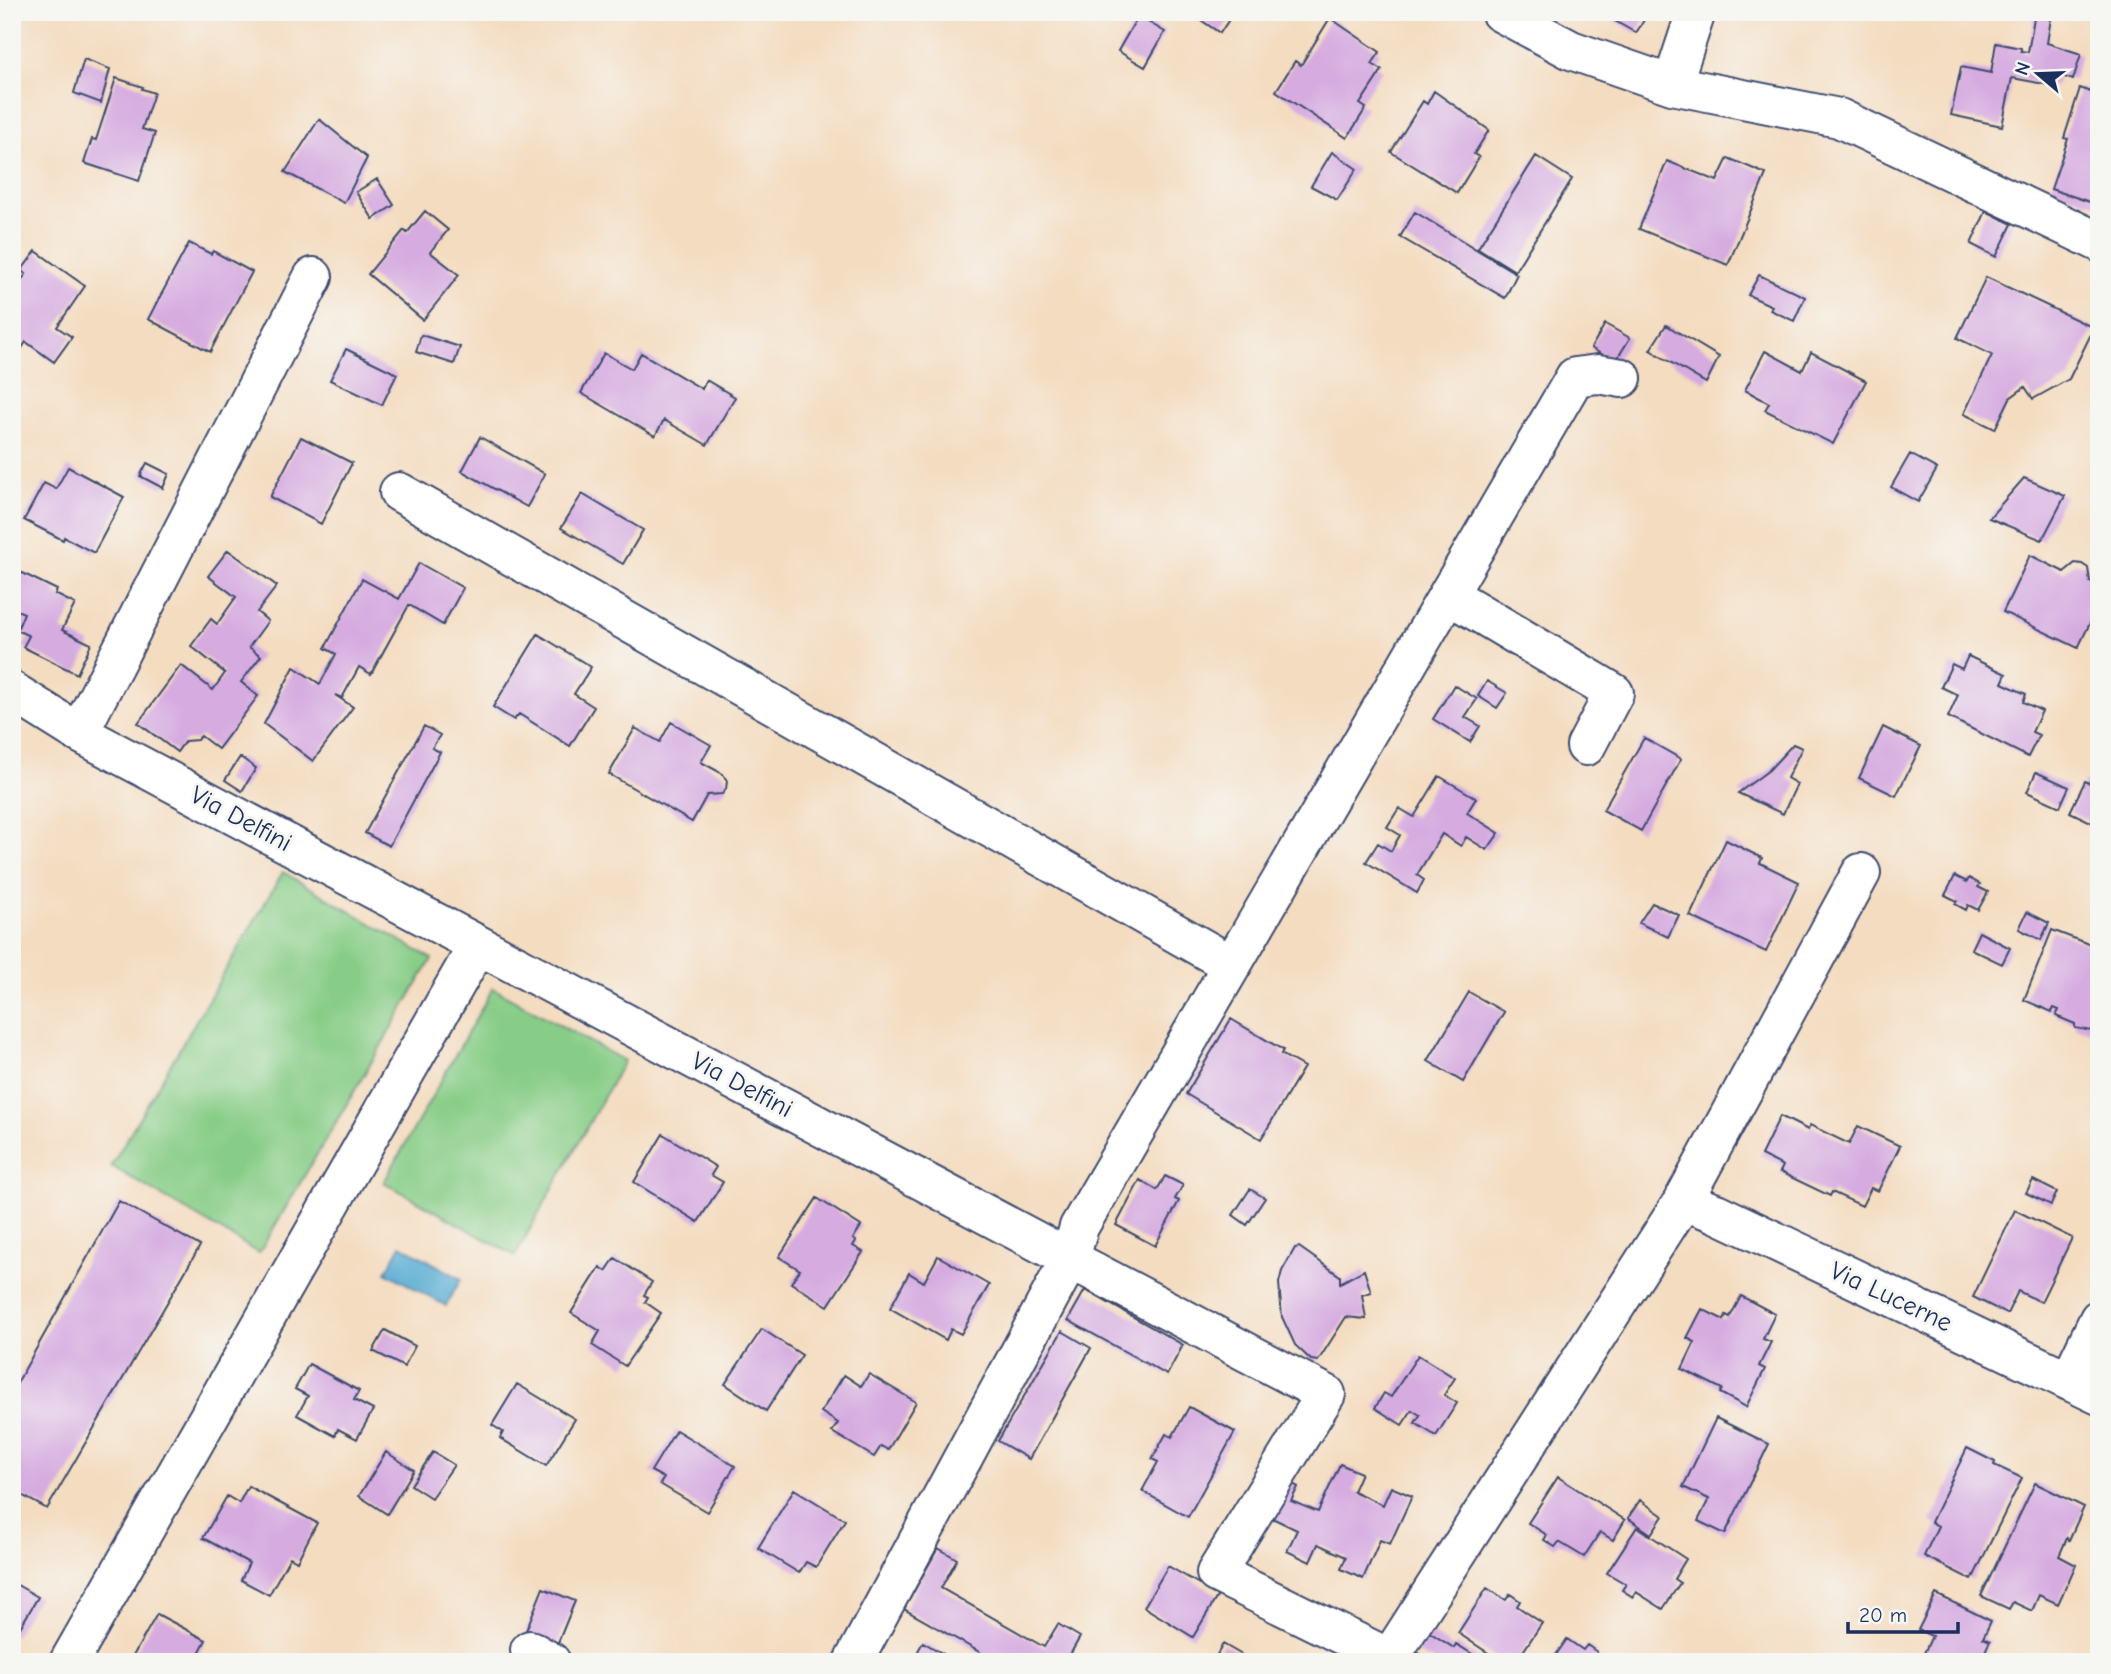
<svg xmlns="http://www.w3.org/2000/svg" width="2111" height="1674" font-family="'Comic Neue',sans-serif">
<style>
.green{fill:#88cd87;stroke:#527e72;stroke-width:2}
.water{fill:#55abd2;stroke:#386d98;stroke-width:2}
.building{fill:#d6abe0}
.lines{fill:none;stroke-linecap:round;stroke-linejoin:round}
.minor-casing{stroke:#3c496d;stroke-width:42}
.minor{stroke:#fff;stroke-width:38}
.labels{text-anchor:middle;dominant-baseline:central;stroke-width:6;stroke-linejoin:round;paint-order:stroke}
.street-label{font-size:26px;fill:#1b2f5e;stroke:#f6f6f2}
</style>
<rect width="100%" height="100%" fill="#f6f6f2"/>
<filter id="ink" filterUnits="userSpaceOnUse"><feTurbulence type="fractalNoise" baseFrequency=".0143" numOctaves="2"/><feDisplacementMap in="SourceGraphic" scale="14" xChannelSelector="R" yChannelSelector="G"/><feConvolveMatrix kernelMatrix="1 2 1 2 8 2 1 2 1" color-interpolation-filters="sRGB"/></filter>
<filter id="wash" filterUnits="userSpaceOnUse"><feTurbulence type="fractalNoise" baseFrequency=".00686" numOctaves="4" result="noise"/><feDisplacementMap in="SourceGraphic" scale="28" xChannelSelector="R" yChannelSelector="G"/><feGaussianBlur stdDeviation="1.57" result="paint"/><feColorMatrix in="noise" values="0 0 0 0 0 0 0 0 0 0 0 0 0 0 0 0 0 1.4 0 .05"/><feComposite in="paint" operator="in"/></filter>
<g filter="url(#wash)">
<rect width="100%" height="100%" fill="#f4dcc0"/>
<path class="green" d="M283,872L432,959L259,1253L111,1166Z
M493,988L624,1061L515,1256L384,1182Z"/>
<path class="water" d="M401,1245L461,1279L446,1306L386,1272Z"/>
<g id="blocks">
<path class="building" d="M1189,12H1234L1220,33Z
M1599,12H1649L1636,33Z
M2035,12H2052L2047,43L2081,54L2073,80L2059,75L2055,86L2012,78L2002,126L1951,115L1961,67L1991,73L1996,43L2021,48V51L2028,52Z
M1138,16L1165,32L1145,67L1118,51Z
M1330,18L1380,52L1372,64L1382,70L1360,104L1366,108L1347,138L1276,91L1295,61L1301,65Z
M84,59L110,69L101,103L74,93Z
M116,78L143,87L142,89L154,93L142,129L155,133L139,181L84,163L92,139L96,140Z
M2080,88L2099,95V205L2051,189L2068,139L2064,138Z
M1434,91L1489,130L1474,154L1479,157L1457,193L1391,152L1423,101L1427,104Z
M319,119L367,158L344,203L285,172Z
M1332,152L1357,169L1337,200L1311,186Z
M1536,156L1572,179L1515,271L1478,248Z
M1728,158L1766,174L1728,265L1639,229L1667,161L1717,181Z
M377,179L394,205L373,219L356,192Z
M425,211L448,230L430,252L459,275L423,320L368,274L404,230L407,233Z
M1986,211L2012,224L1996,257L1971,244Z
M1415,212L1517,274L1505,298L1400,237Z
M189,243L211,254L213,251L252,272L210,352L148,319Z
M36,251L85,286L57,327L72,337L54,362L26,342L22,348L12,342V293L26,274L21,271Z
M1759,275L1805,297L1794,321L1770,310L1772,306L1748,295Z
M1986,277L2094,328L2069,379L2033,399L2025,387L2010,398L1995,429L1964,414L1992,355L1957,338Z
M1605,324L1630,338L1615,362L1591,348Z
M1666,325L1719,357L1706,383L1650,350Z
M421,335L460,347L454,364L416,352Z
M346,349L397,374L382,405L330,380Z
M1765,351L1802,371L1811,352L1866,381L1833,444L1765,410L1769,403L1745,390Z
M604,353L632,369L641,353L702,389L706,380L735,397L707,445L664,420L655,436L581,393Z
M301,437L352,463L321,524L270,497Z
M480,437L545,474L527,507L462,471Z
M1910,454L1937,469L1918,502L1891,487Z
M147,463L169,474L163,488L140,476Z
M68,467L124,497L94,553L64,537L63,540L24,520L44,483L56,489Z
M2024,478L2065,496L2042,540L1989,518Z
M582,494L643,530L623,564L561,528Z
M228,550L277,586L257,612L268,621L249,647L261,656L241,682L258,696L218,749L201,736L197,740L185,741L177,752L138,723L181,665L213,690L225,673L191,646L211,619L217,624L236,597L208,576Z
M2030,555L2064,572L2075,563L2082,564L2088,568L2090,582L2099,586V604L2078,648L2003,612Z
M419,563L463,588L443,625L409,605L371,674L359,667L342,698L335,695L353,707L313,761L264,724L294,667L320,684L336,654L325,648L362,579L399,599Z
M14,569L57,590L55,594L75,604L62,630L91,644L77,674L23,647L29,636L17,630L24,613L12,608Z
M538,634L591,667L574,694L594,707L570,746L519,714L514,720L493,707Z
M1968,656L2006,674L2002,683L2026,694L2023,702L2042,711L2032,732L2039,735L2028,757L1948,717L1958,695L1941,687L1952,664L1962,669Z
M1487,681L1507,693L1497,708L1478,696Z
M1454,685L1477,699L1465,717L1480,726L1470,742L1433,719Z
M671,722L711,745L701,762L723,774L727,781L726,789L722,794L707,795L692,822L609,774L635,728L660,742Z
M424,726L440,735L432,748L440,752L389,846L365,833Z
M1883,727L1921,746L1896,796L1859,778Z
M1644,738L1681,759L1641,831L1603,810Z
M1793,744L1802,748L1787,778L1797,784L1783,814L1738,793L1769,770Z
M240,757L256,768L242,791L225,780Z
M2036,772L2069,787L2060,807L2027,792Z
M1439,776L1476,798L1467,813L1499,833L1487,850L1466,837L1461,846L1442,834L1417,875L1424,880L1417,893L1366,862L1378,843L1391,851L1400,835L1387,827L1399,808L1414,817Z
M2085,781L2099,788V826L2070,812Z
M1726,840L1762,858L1760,863L1799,882L1766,952L1690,916Z
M1955,876L1967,882L1969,878L1980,884L1978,887L1988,892L1978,910L1968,905L1966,910L1955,904L1957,901L1945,895Z
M1652,903L1679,915L1668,937L1639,923Z
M2027,912L2049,923L2041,940L2019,929Z
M2052,930L2099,948V1015L2092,1031L2075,1028V1024L2056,1016L2059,1010L2054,1008L2052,1012L2024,1000Z
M1979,932L2010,948L2002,964L1971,949Z
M1469,992L1504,1012L1463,1082L1428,1061Z
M1231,1019L1283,1050L1281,1054L1304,1067L1261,1139L1186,1094Z
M1780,1116L1808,1130L1810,1125L1849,1144L1858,1126L1900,1146L1878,1191L1871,1188L1862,1206L1832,1192L1830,1196L1780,1172L1783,1166L1761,1155Z
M663,1134L716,1167L711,1175L723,1182L698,1222L634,1182Z
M1165,1176L1183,1185L1175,1199L1179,1201L1155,1246L1116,1225L1140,1180L1157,1190Z
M2033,1180L2057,1192L2051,1205L2026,1193Z
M1250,1189L1265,1198L1247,1225L1233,1215Z
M817,1198L861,1226L853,1239L856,1241L853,1246L863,1252L828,1306L791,1283L800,1270L779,1257Z
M119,1201L200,1246L47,1509L12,1490V1392Z
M2015,1210L2072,1238L2041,1302L2018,1291L2007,1314L1973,1297Z
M1299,1247L1340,1276V1283L1364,1270L1371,1292L1362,1295L1366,1319L1346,1317L1318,1361L1311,1360L1295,1345L1282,1317L1279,1283L1282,1271L1295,1248Z
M938,1256L989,1285L961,1334L951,1329L946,1340L890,1308L909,1273L924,1282Z
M615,1258L652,1282L644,1295L648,1297L645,1302L661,1313L625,1366L592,1345L600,1331L571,1313L600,1267L606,1271Z
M1085,1290L1183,1345L1167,1375L1068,1320Z
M1741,1296L1775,1314L1763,1339L1771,1342L1759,1366L1765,1369L1746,1407L1720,1393L1722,1389L1682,1369L1695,1342L1687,1338L1702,1309L1724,1320L1726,1315L1730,1317Z
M762,1329L802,1355L766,1411L725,1384Z
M385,1330L415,1346L404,1367L373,1351Z
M1062,1331L1091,1348L1029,1459L998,1441Z
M1418,1355L1455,1378L1444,1395L1457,1403L1436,1436L1415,1423L1420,1415L1412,1410L1402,1425L1375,1408L1384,1393L1391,1397Z
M309,1364L359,1391L354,1400L373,1410L357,1439L338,1429L335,1436L297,1415L308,1396L295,1389Z
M869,1374L916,1402L888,1450L881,1446L874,1457L832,1432L838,1423L821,1412L844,1375L861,1386Z
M517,1384L575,1419L546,1466L500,1438L503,1432L492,1425Z
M1189,1407L1235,1432L1188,1517L1142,1491L1158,1462L1152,1459L1166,1434L1172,1437Z
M1716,1418L1769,1444L1725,1534L1698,1521L1709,1499L1683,1487Z
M676,1430L735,1466L707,1512L660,1484L664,1478L651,1471Z
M1967,1448L1995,1462L1994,1465L2022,1478L1972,1580L1924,1556L1938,1526L1931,1522Z
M386,1452L414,1470L387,1514L359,1496Z
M433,1452L454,1465L431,1498L411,1485Z
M1340,1464L1361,1473L1353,1491L1383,1505L1391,1487L1412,1496L1390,1544L1380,1540L1363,1579L1341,1569L1346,1557L1318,1544L1310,1562L1287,1551L1297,1530L1264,1514L1286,1480L1298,1487L1291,1501L1318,1512Z
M1558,1477L1625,1520L1613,1540L1600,1532L1584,1557L1559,1542L1555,1547L1544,1540L1547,1535L1528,1523Z
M2035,1483L2084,1507L2069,1540L2067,1538L2059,1556L2076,1565L2058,1604L2039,1595L2032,1611L2013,1602L2009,1609L1981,1596Z
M248,1486L317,1523L297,1561L290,1557L269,1595L241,1580L249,1563L203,1538L227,1496L239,1503Z
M794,1489L845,1520L816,1567L806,1562L799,1573L758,1548Z
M1640,1500L1663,1516L1651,1534L1628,1518Z
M1637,1527L1686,1559L1674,1579L1680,1583L1663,1609L1636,1592L1633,1597L1622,1590L1626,1584L1607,1573Z
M938,1548L957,1559L941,1588L1044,1647L1058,1624L1080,1637L1067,1660L1070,1662H997L904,1609Z
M1168,1566L1218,1595L1193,1637L1144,1607Z
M12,1582L38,1597L15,1636L12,1635Z
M543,1588L575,1601L555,1650L525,1633Z
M1487,1588L1506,1600L1510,1594L1520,1601L1517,1606L1542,1623L1516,1662H1502L1458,1633Z
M1936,1594L1991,1621L1983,1638L1990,1641L1980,1662H1942L1924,1653L1932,1636L1918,1630Z
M157,1614L206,1640L199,1653L216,1662H143L133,1656Z
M1429,1632L1454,1648L1456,1644L1485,1662H1436L1416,1652Z
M1567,1639L1583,1650L1587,1645L1597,1652L1595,1657L1603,1662H1551Z
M923,1642L957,1662H912Z
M1223,1644L1254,1662H1213Z"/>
</g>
</g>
<g filter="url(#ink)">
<use href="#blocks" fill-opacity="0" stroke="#3c496d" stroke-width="2"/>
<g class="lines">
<defs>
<path id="minor" d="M1500,12L1571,50L1672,85L1839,118L2099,242
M1672,85L1696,12
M399,492L1232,965
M1449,595L1614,693L1586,746
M12,691L79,733L1070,1259L853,1662
M79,733L313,277
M1683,1201L1716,1213L2099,1395
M2069,1381L2099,1319
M530,1650L551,1662
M69,1662L478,945
M1387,1662L1683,1201L1861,873
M1397,1662L1216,1573L1326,1394L1070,1259L1079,1227L1575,377L1598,374L1622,378"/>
</defs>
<use href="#minor" class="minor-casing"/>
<use href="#minor" class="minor"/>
</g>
</g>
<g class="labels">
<g class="street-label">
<text transform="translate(241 819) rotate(28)">Via Delfini</text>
<text transform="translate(742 1085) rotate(28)">Via Delfini</text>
<text transform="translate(1891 1297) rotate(25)">Via Lucerne</text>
</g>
</g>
<rect width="2111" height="1674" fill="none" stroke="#f6f6f2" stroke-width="42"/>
<g transform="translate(2038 74) rotate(289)" stroke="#f6f6f2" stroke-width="5" paint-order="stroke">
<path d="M0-5L12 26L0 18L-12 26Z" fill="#1b2f5e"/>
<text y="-10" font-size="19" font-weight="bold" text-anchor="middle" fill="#1b2f5e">N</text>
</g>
<path d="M1848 1622v10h110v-10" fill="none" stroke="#1b2f5e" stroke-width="3.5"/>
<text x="1859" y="1622" font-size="21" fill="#1b2f5e" stroke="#f6f6f2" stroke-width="5" paint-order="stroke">20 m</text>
</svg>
